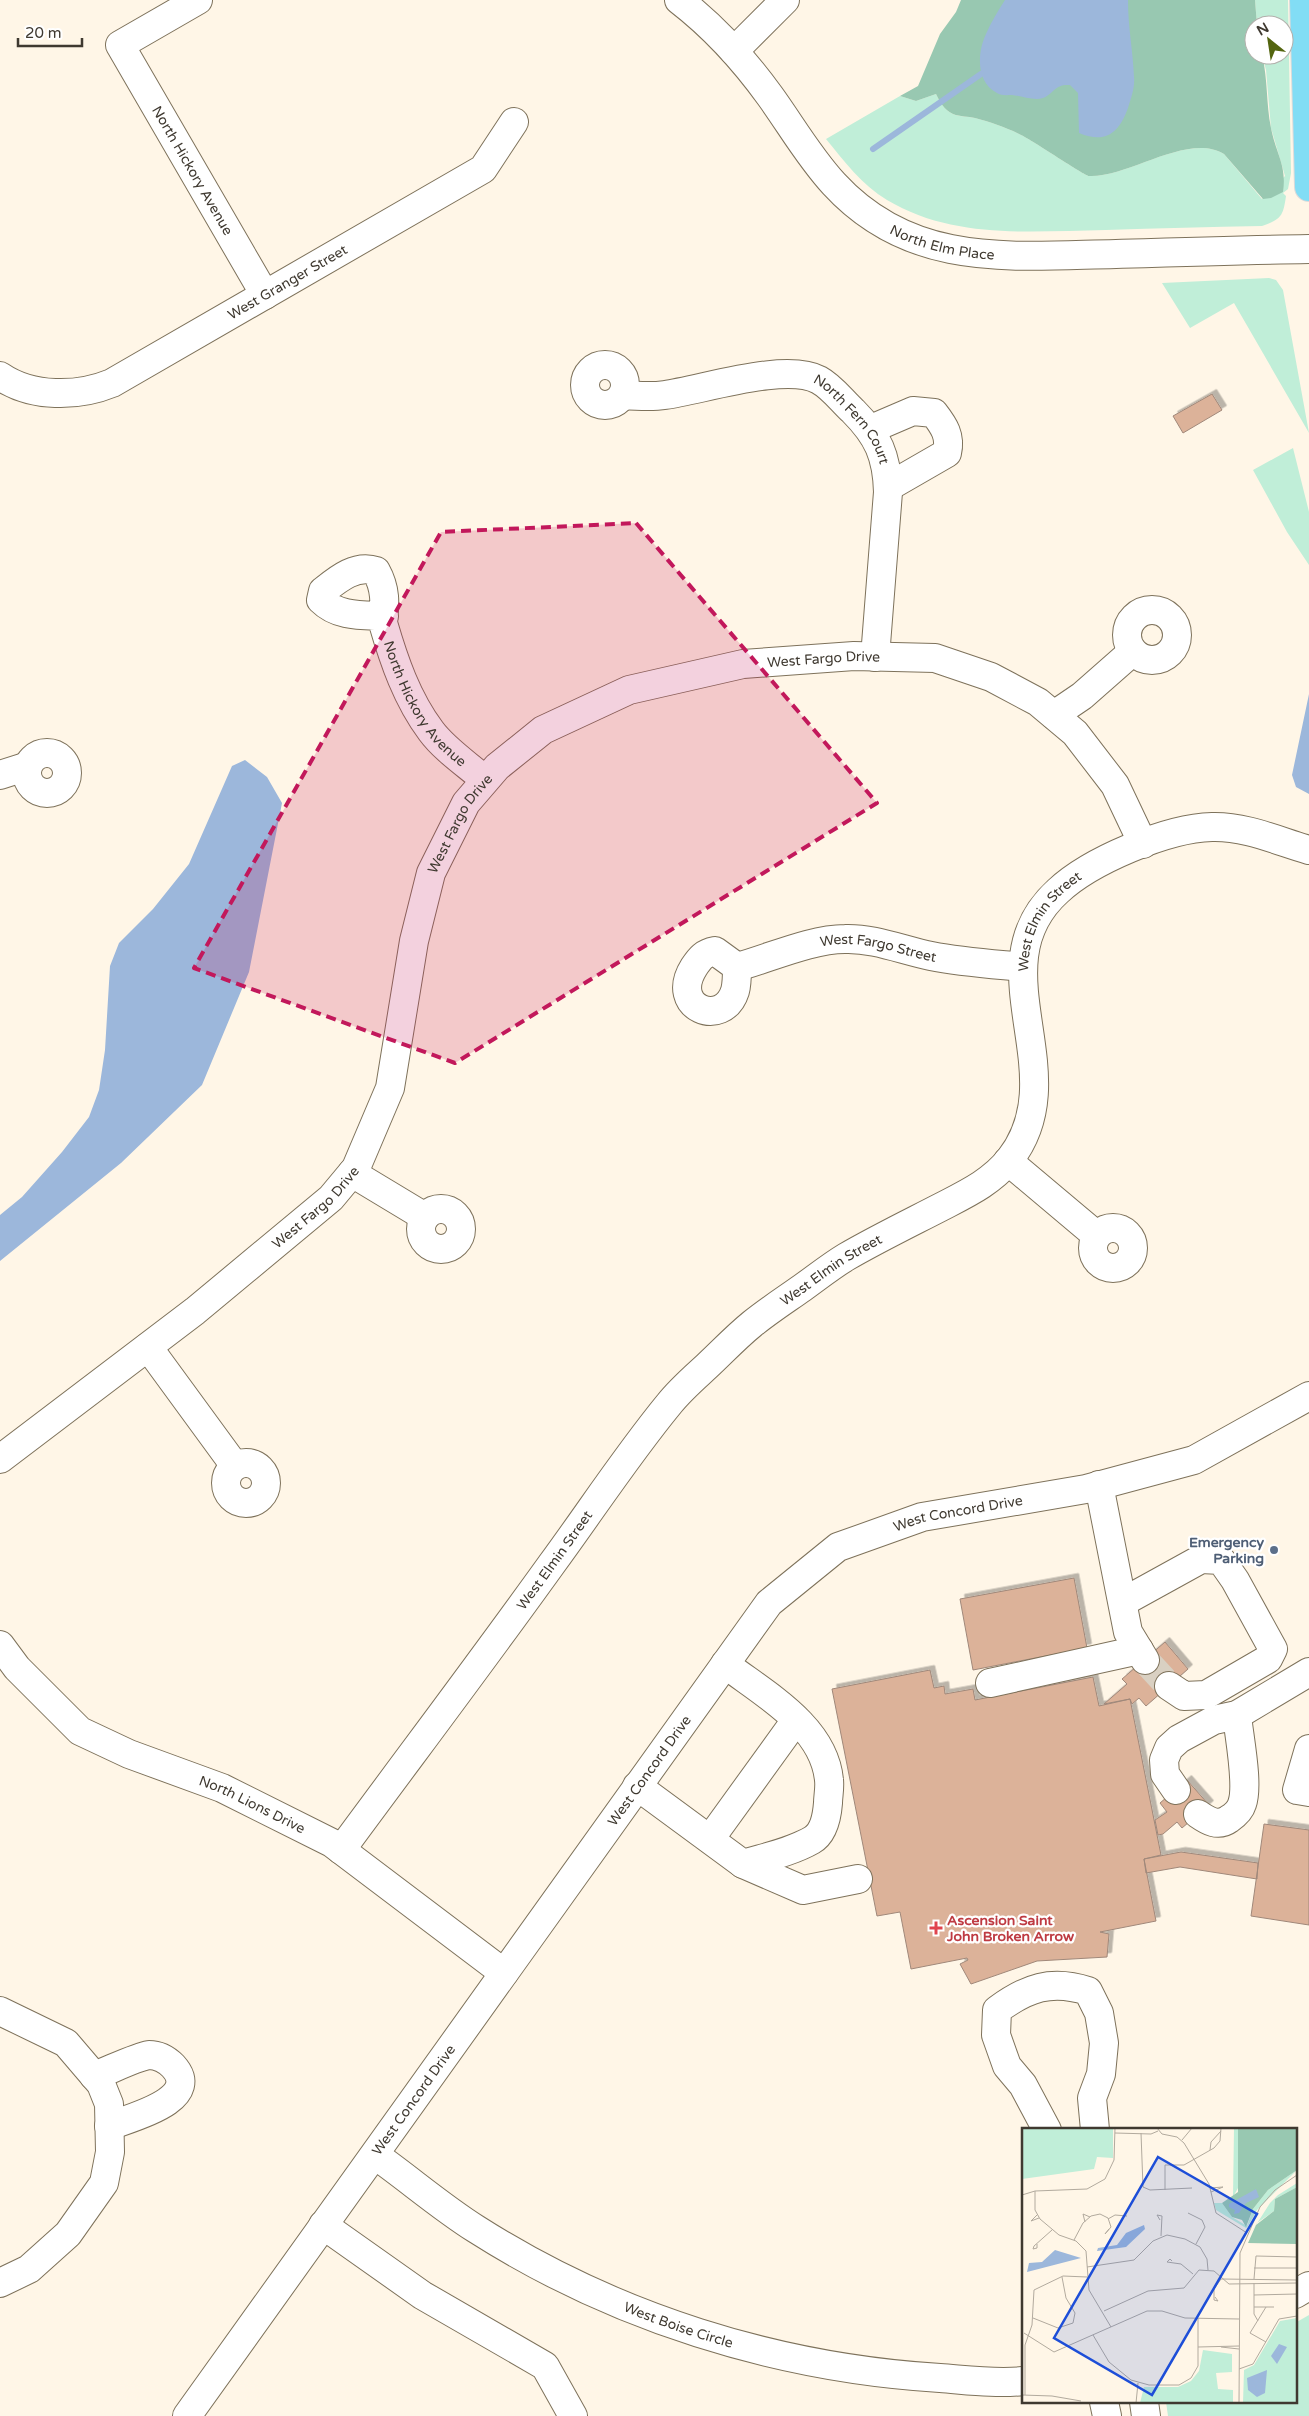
<svg xmlns="http://www.w3.org/2000/svg" width="1309" height="2416" font-family="'Varela Round',sans-serif">
<style>
.green{fill:#c0eed8}
.forest{fill:#98c8b1}
.water{fill:#9cb7db}
.lines{fill:none;stroke-linecap:round;stroke-linejoin:round}
.stream{stroke:#9cb7db;stroke-width:6}
.building{fill:#dcb299;stroke:#a0887a;filter:url(#shadow)}
.minor-tunnel{stroke:#d9d0c2;stroke-width:28;stroke-dasharray:28 14;stroke-linecap:butt}
.minor-casing{stroke:#7e725b;stroke-width:30}
.major-casing{stroke:#dcdbda;stroke-width:30}
.minor{stroke:#fff;stroke-width:28}
.major{stroke:#82ddf5;stroke-width:28}
.marked{fill:#c2185b;fill-opacity:0.2;stroke:#c2185b;stroke-width:4;stroke-dasharray:10 6;stroke-linejoin:round}
.service-dot{fill:#5c6f8a;stroke:#fff;stroke-width:2}
.health-dot{fill:#e0444e;stroke:#fff;stroke-width:2}
.labels{text-anchor:middle;dominant-baseline:central;stroke-width:4.5;stroke-linejoin:round;paint-order:stroke}
.street-label{font-size:14px;fill:#3f3930;stroke:#fff}
.service-label{font-size:14px;font-weight:bold;fill:#4e5e75;stroke:#fff;text-anchor:end}
.health-label{font-size:14px;font-weight:bold;fill:#be3a42;stroke:#fff;text-anchor:start}
.inset-road{fill:none;stroke:#b2aa9e;stroke-width:1}
.view{fill:#1d4ed8;fill-opacity:0.15;stroke:#1d4ed8;stroke-width:2.5}
.inset-edge{fill:none;stroke:#3f3930;stroke-width:2.5}
</style>
<defs>
<filter id="shadow"><feDropShadow dx="4.5" dy="-4.5" stdDeviation="0" flood-color="#0004"/></filter>
</defs>
<rect width="100%" height="100%" fill="#fff6e7"/>
<path class="green" d="M1255,0H1288L1291,173L1288,189L1283,193L1286,196C1283,217 1281,219 1262,226C1210,227 1158,228 1106,230C1032,231 954,240 887,200C862,185 844,161 826,139L900,96L916,101L936,94C940,102 944,110 953,114C959,117 968,116 975,118C990,122 1008,128 1021,135C1032,140 1085,176 1089,176C1128,178 1188,132 1224,154L1262,199L1285,176L1271,128L1266,70L1262,55H1284V25H1257Z
M1269,278L1276,280L1283,290L1309,433L1234,303L1190,328L1162,283Z
M1293,448L1309,512V565L1287,532L1253,470Z
M1309,2315V2416H1168L1166,2402H1295V2323Z"/>
<path class="forest" d="M961,0H1255L1257,25H1254V55H1262C1268,79 1266,104 1271,128C1276,154 1287,165 1283,192L1271,198L1263,199L1224,154C1188,132 1128,178 1089,176C1085,176 1032,140 1021,135C1008,128 990,122 975,118C968,116 960,117 953,114C944,110 940,102 936,94L916,101L900,96L918,86L940,34L956,12Z"/>
<path class="water" d="M1005,0H1128C1128,28 1133,51 1134,77C1135,88 1131,98 1128,108C1119,133 1106,144 1079,133L1078,93L1070,85C1054,84 1055,93 1043,98C1034,101 1022,96 1012,95C1008,95 1001,96 997,93C976,82 977,53 986,34C991,22 998,11 1005,0Z
M1309,694V794L1296,787L1292,775Z
M245,760L267,777L282,803L249,972L202,1085L121,1163L0,1261V1215L22,1197L62,1152L89,1117L99,1090L105,1050L110,966L119,943L153,909L189,864L232,766Z"/>
<g class="lines">
<path class="stream" d="M873,149L981,74"/>
</g>
<path class="building" d="M1212,394L1222,410L1183,433L1173,416Z
M1074,1578L1087,1648L973,1670L960,1599Z
M1165,1642L1188,1669L1146,1706L1139,1698L1132,1704L1130,1699L1104,1704L1127,1684L1122,1679Z
M930,1670L934,1688L944,1686L945,1694L973,1689L975,1700L1093,1677L1099,1706L1130,1699L1161,1855L1144,1859L1156,1921L1100,1932L1109,1934L1107,1957L1037,1961L971,1984L960,1964L968,1960L967,1958L911,1969L900,1912L877,1916L832,1689Z
M1187,1780L1209,1805L1182,1828L1177,1822L1163,1834L1158,1835L1155,1820L1167,1812L1160,1803Z
M1264,1824L1309,1830V1925L1251,1916Z
M1181,1852L1258,1863L1257,1879L1180,1867L1146,1873L1144,1859Z"/>
<g class="lines">
<path class="minor-tunnel" d="M1145,1660L1169,1686"/>
<defs>
<g id="minor">
<path id="s1" d="M198,0L120,45L265,295"/>
<path id="s2" d="M679,0C714,27 744,60 770,96C791,125 809,157 834,184C912,269 1012,256 1116,254C1181,252 1245,250 1309,249"/>
<path d="M734,51L785,0"/>
<circle cx="605" cy="385" r="20"/>
<path id="s3" d="M0,376C32,398 78,397 112,383L483,169L514,122"/>
<path id="s4" d="M623,395C636,396 652,397 665,395C702,390 786,362 819,380C832,387 842,401 853,411C878,436 887,456 888,492L875,657"/>
<path d="M871,429L913,411L934,413C944,426 951,436 947,453L888,487"/>
<circle cx="1152" cy="635" r="25"/>
<path id="s5" d="M384,616C362,615 338,617 321,600L323,591C338,579 356,564 376,571C386,589 385,603 383,623C394,661 407,699 431,731C445,750 468,765 485,780"/>
<path d="M1054,715L1082,696L1132,652"/>
<circle cx="47" cy="773" r="20"/>
<path d="M0,775L28,766"/>
<path d="M715,951L737,967C737,975 737,984 735,991C723,1029 668,1008 694,967C700,958 704,953 715,951Z"/>
<path id="s6" d="M737,967C770,958 811,939 845,939C874,938 902,950 931,956C961,962 992,964 1023,967"/>
<path d="M1008,1161L1096,1235"/>
<path d="M352,1173L425,1217"/>
<circle cx="441" cy="1229" r="20"/>
<circle cx="1113" cy="1248" r="20"/>
<path d="M148,1347L235,1466"/>
<path id="s7" d="M0,1459L195,1311L331,1198L356,1168L390,1088L414,941L431,873L466,803L497,767L543,730L629,690L743,664L854,656L935,658L991,677L1038,702L1075,733L1115,785L1143,844"/>
<circle cx="246" cy="1483" r="20"/>
<path d="M1099,1485L1128,1632L1145,1660"/>
<path d="M1123,1602L1201,1559L1221,1560L1235,1580L1273,1649L1268,1659L1206,1695L1184,1696L1169,1686"/>
<path id="s8" d="M0,1645L17,1668L80,1731L129,1754L222,1788L332,1843L504,1973"/>
<path d="M990,1683L1139,1650"/>
<path d="M1309,1749L1297,1790L1309,1792"/>
<path d="M637,1786L743,1864C766,1857 791,1852 812,1840C824,1833 827,1816 828,1803C828,1796 830,1788 829,1780C824,1726 764,1694 725,1664"/>
<path d="M1176,1790L1165,1774L1164,1760L1169,1748L1179,1739L1214,1720L1237,1715L1309,1672"/>
<path d="M1198,1814C1208,1821 1218,1827 1229,1819C1235,1815 1240,1811 1242,1804C1249,1785 1239,1737 1237,1715"/>
<path d="M710,1839L796,1720"/>
<path id="s9" d="M341,1850C411,1755 482,1661 551,1565C590,1512 627,1455 669,1404C680,1390 694,1378 707,1366C722,1352 736,1337 752,1324C768,1311 785,1300 802,1288C816,1278 831,1266 846,1257C877,1239 910,1223 941,1207C966,1194 992,1182 1010,1159C1077,1073 974,967 1058,891C1090,861 1167,828 1212,827C1245,826 1278,841 1309,850"/>
<path d="M743,1864L803,1890L858,1879"/>
<path d="M0,2011L66,2043L101,2084L109,2104L110,2152L104,2183L68,2234L29,2269L0,2283"/>
<path d="M94,2076C108,2071 136,2057 149,2055C158,2055 167,2060 173,2066C204,2100 129,2118 109,2126"/>
<path d="M1047,2130L1023,2085L1007,2066L996,2035L997,2010C1027,1988 1051,1979 1088,1991L1099,2013L1104,2043L1101,2074L1092,2098L1095,2130"/>
<path id="s10" d="M375,2155C409,2179 441,2207 476,2229C614,2317 776,2368 940,2378C967,2380 996,2384 1023,2381"/>
<path d="M323,2225L422,2295L545,2366L573,2416"/>
<path d="M1295,2294L1309,2286"/>
<path d="M1104,2402L1107,2416"/>
<path d="M1144,2402L1146,2416"/>
<path id="s11" d="M187,2416L769,1603L838,1547L922,1517L1086,1489L1194,1460L1309,1396"/>
</g>
<path id="major" d="M1304,0L1309,187"/>
</defs>
<use href="#minor" class="minor-casing"/>
<use href="#major" class="major-casing"/>
<use href="#minor" class="minor"/>
<use href="#major" class="major"/>
</g>
<path class="marked" d="M636,523L877,803L455,1063L194,968L441,532Z"/>
<circle class="service-dot" cx="1274" cy="1550" r="5"/>
<path class="health-dot" d="M933.5 1920.5h5v5h5v5h-5v5h-5v-5h-5v-5h5z"/>
<g class="labels">
<g class="street-label">
<text stroke="none"><textPath href="#s1" startOffset="235">North Hickory Avenue</textPath></text>
<text stroke="none"><textPath href="#s2" startOffset="368">North Elm Place</textPath></text>
<text stroke="none"><textPath href="#s3" startOffset="319">West Granger Street</textPath></text>
<text stroke="none"><textPath href="#s4" startOffset="251">North Fern Court</textPath></text>
<text stroke="none"><textPath href="#s7" startOffset="1244">West Fargo Drive</textPath></text>
<text stroke="none"><textPath href="#s5" startOffset="281">North Hickory Avenue</textPath></text>
<text stroke="none"><textPath href="#s7" startOffset="824">West Fargo Drive</textPath></text>
<text stroke="none"><textPath href="#s9" startOffset="1229">West Elmin Street</textPath></text>
<text stroke="none"><textPath href="#s6" startOffset="146">West Fargo Street</textPath></text>
<text stroke="none"><textPath href="#s7" startOffset="404">West Fargo Drive</textPath></text>
<text stroke="none"><textPath href="#s9" startOffset="765">West Elmin Street</textPath></text>
<text stroke="none"><textPath href="#s11" startOffset="1214">West Concord Drive</textPath></text>
<text stroke="none"><textPath href="#s9" startOffset="360">West Elmin Street</textPath></text>
<text stroke="none"><textPath href="#s11" startOffset="794">West Concord Drive</textPath></text>
<text stroke="none"><textPath href="#s8" startOffset="305">North Lions Drive</textPath></text>
<text stroke="none"><textPath href="#s11" startOffset="389">West Concord Drive</textPath></text>
<text stroke="none"><textPath href="#s10" startOffset="350">West Boise Circle</textPath></text>
</g>
<g class="service-label">
<text x="1264" y="1542">Emergency<tspan x="1264" dy="16">Parking</tspan></text>
</g>
<g class="health-label">
<text x="947" y="1920">Ascension Saint<tspan x="947" dy="16">John Broken Arrow</tspan></text>
</g>
</g>
<g transform="translate(1022 2128)">
<rect width="275" height="275" fill="#fff6e7"/>
<path d="M0,0H91V30L75,29L72,41L0,51ZM212,0H216V60L211,69ZM275,42L235,82L226,98L224,100L194,82L192,75H200L210,89L225,98L231,81L246,62ZM275,55V59L253,71L252,83L235,95L227,108L248,75L256,67ZM275,190V275H221L222,242L232,237L258,193ZM181,222L210,226V244L194,245L196,261L211,262V275H118L122,259H156L169,253L177,243Z" fill="#c0eed8"/>
<path d="M216,0H275V42L246,62L231,81L224,99L220,92L210,89L200,75L216,64ZM275,59V116L226,115L234,97L252,83L253,71Z" fill="#98c8b1"/>
<path d="M234,61L237,69L224,75L217,85L212,86L213,82L207,79V76ZM122,97L123,101L104,119L75,123L76,120L95,117L104,105ZM33,122L59,130L5,144L7,135L20,134ZM257,216L265,219L255,236L249,228ZM245,242L243,265L235,269L226,262L225,250Z" fill="#9cb7db"/>
<path class="inset-road" d="M135,0L140,6L155,9L162,15L187,56L194,85L225,105M93,5L129,6L136,3M119,5L121,59L128,62L170,60M160,12L170,0M188,22L189,14L199,3M188,60L201,59L189,64M143,62V37H162L192,20L198,13L199,0M13,63V82L18,91L37,107L54,113L64,123L67,162L89,199M0,67L13,63L65,61L83,51L92,32L93,0M166,85L180,92L183,99L174,116M15,87L9,93L17,90M86,91L93,87L105,88M138,92L135,87L140,88L139,108M63,94L61,86L68,89M52,112L61,95L69,88L78,86L86,90L89,99L83,106L87,101M15,116V120L11,121L12,118L30,102M150,133L148,131L145,134L159,136L171,146M65,139L112,132L131,113L145,107L163,111L178,119L185,131L186,142M232,140H275M199,151L275,152M232,151L234,128L275,129M232,155V186L236,193M232,167L275,166M193,169L196,173L192,172V161L199,151M232,179H252M82,183L126,163L162,160L177,142L192,143L207,156L275,155M11,190L36,200L51,195L53,185L44,170L40,149M2,205L32,224L125,183H140L163,190L217,191M71,207L87,234L109,252L127,257H157L169,250L176,238V190M244,214L228,205L244,179M176,219L217,218M199,219L217,221M217,241L231,236L257,191L275,188M0,267L30,268L59,273M3,267V217L10,197L12,162L41,148L65,149M114,275L116,255M217,275L218,125L238,79L253,62L275,47"/>
<path class="view" d="M136,29L235,86L130,267L32,210Z"/>
<rect width="275" height="275" class="inset-edge"/>
</g>
<g transform="translate(1269 40) rotate(330)"><circle r="24" fill="#ffffff" stroke="#b2b0ac"/>
<path d="M0-4L9 19L0 12L-9 19Z" fill="#53650f"/>
<text y="-8" font-size="14" font-weight="bold" text-anchor="middle" fill="#3f3930">N</text>
</g>
<path d="M18 38v8h64v-8" fill="none" stroke="#3f3930" stroke-width="2.5"/>
<text x="25" y="38" font-size="15" fill="#3f3930" stroke="#ffffff" stroke-width="4" paint-order="stroke">20 m</text>
</svg>
